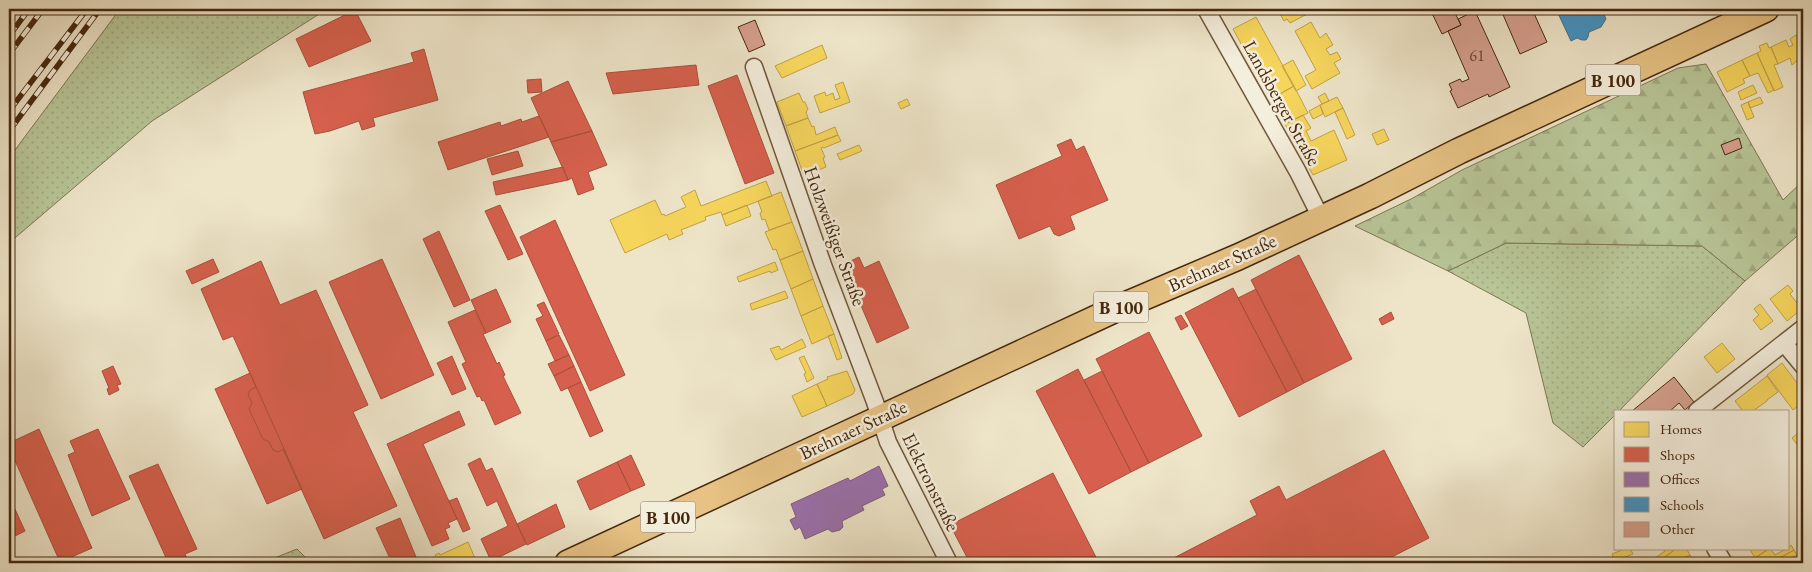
<svg xmlns="http://www.w3.org/2000/svg" width="1812" height="572" font-family="'EB Garamond',serif">
<style>
.grass{fill:url(#grass-dots);stroke:#7f7652}
.forest{fill:url(#forest-firs);stroke:#7f7652}
.homes{fill:#f6d55c;stroke:#c1a144}
.shops{fill:#d6604d;stroke:#ab4f3a}
.offices{fill:#9970ab;stroke:#805a7c}
.schools{fill:#4393c3;stroke:#44738c}
.building{fill:#d59f8d;stroke:#46280d}
.lines{fill:none;stroke-linecap:round;stroke-linejoin:round}
.minor-casing{stroke:#70573c;stroke-width:19}
.primary-casing{stroke:#46280d;stroke-width:28}
.minor{stroke:#f4eedc;stroke-width:16}
.primary{stroke:#e7c284;stroke-width:25}
.rail-casing{stroke:#46280d;stroke-width:5.5}
.rail{stroke:#f4eedc;stroke-width:4;stroke-dasharray:11;stroke-linecap:butt}
.labels{text-anchor:middle;dominant-baseline:central;stroke-width:5;stroke-linejoin:round;paint-order:stroke}
.number-label{font-size:16px;fill:#6a462d}
.shield{fill:#f4eedc;stroke:#7a634b;stroke-width:1}
.shield-label{font-size:18px;font-weight:bold;fill:#46280d}
.street-label{font-size:19px;fill:#46280d;stroke:#f4eedc}
</style>
<defs>
<pattern id="grass-dots" width="8" height="8" patternUnits="userSpaceOnUse" patternTransform="scale(1.25)"><rect width="8" height="8" fill="#b8c597"/><path d="M2 2h.1M6 6h.1" fill="none" stroke="#a0a981" stroke-width="1.8" stroke-linecap="round"/></pattern>
<pattern id="forest-firs" width="22" height="20" patternUnits="userSpaceOnUse" patternTransform="scale(1.25)"><rect width="22" height="20" fill="#b8c597"/><path d="M5 1l3.5 6h-7zM16 11l3.5 6h-7z" fill="#a0a981"/></pattern>
</defs>
<rect width="100%" height="100%" fill="#eee5c9"/>
<filter id="stains"><feTurbulence type="fractalNoise" baseFrequency=".004" numOctaves="4"/><feColorMatrix values="0 0 0 0 .2 0 0 0 0 .09 0 0 0 0 .02 0 0 0 .5 -.17"/></filter>
<radialGradient id="worn" r=".72"><stop offset=".6" stop-color="#630" stop-opacity="0"/><stop offset="1" stop-color="#630" stop-opacity=".3"/></radialGradient>
<path class="grass" d="M120,9H327L152,121L9,243V158Z
M1506,243L1702,246L1745,281L1619,411H1616V414L1583,447L1553,423L1526,313L1448,271Z
M297,549L311,563H262Z"/>
<path class="forest" d="M1706,64L1783,200L1803,181V231L1745,281L1702,246L1506,243L1448,271L1355,226L1413,198L1462,170L1678,68Z"/>
<path class="homes" d="M1282,9H1310L1311,12L1290,23L1287,19L1284,21L1279,12L1283,10Z
M1256,17L1294,86L1271,99L1233,29Z
M1311,22L1320,38L1326,33L1333,45L1326,49L1330,55L1337,52L1341,59L1334,63L1340,73L1312,89L1305,76L1316,70L1295,31Z
M1796,35L1803,53L1797,56L1799,59L1792,65L1790,58L1778,64L1771,47L1786,40L1789,47L1793,45L1790,39Z
M1767,43L1769,48L1771,47L1778,64L1774,65L1783,87L1774,91L1757,53L1761,51L1759,46Z
M822,45L827,58L782,78L775,66Z
M1757,53L1774,90L1768,93L1758,73L1750,76L1742,60Z
M1293,60L1306,85L1296,91L1282,66Z
M1742,60L1750,76L1743,79L1745,83L1727,92L1717,72Z
M843,82L850,102L820,113L814,96L825,92L826,96L833,93L835,100L840,98L835,85Z
M1753,85L1757,93L1741,100L1738,92Z
M1294,86L1308,113L1285,124L1271,99Z
M799,93L803,102H805L808,109L806,112L808,118L786,126L777,102Z
M1325,93L1329,101L1322,104L1318,97Z
M1337,97L1343,108L1325,117L1320,105Z
M1760,97L1763,103L1750,108L1748,102Z
M907,99L910,105L901,109L898,103Z
M1748,102L1754,117L1747,120L1741,105Z
M1320,105L1323,114L1313,119L1309,111Z
M1343,108L1355,135L1347,139L1335,112Z
M1303,115L1311,128L1306,131L1311,141L1334,130L1347,160L1313,175L1285,124Z
M808,118L812,127L814,126L816,135L835,127L838,135L795,151L786,126Z
M1384,129L1389,140L1377,145L1372,134Z
M838,135L841,141L824,148L822,147L821,148L825,157L823,158L826,167L804,176L795,151Z
M859,145L862,151L840,160L837,154Z
M766,181L772,196L722,215L721,212L705,217L706,220L681,230L683,234L669,240L667,234L625,253L610,220L655,200L662,215L664,214L665,216L686,207L681,197L695,190L701,206Z
M781,192L792,222L769,230L765,219L762,220L760,213L762,212L758,201Z
M747,205L751,216L726,226L722,215Z
M792,222L803,251L780,260L776,249L773,250L765,232Z
M803,251L813,279L791,289L780,260Z
M775,262L778,270L771,273L770,271L739,282L737,277Z
M813,279L823,306L801,316L791,289Z
M1788,285L1793,291L1790,294L1797,303L1800,300L1803,304V308L1787,321L1770,299Z
M785,291L788,298L752,310L750,304Z
M1760,304L1773,321L1761,330L1753,320L1759,315L1754,309Z
M823,306L834,334L812,344L801,316Z
M834,334L842,358L837,360L828,336Z
M802,339L806,347L776,360L770,349L779,346L781,350Z
M1722,343L1735,359L1717,373L1704,357Z
M804,356L814,378L807,382L804,374L806,373L799,358Z
M1782,363L1803,391V402L1793,410L1767,375Z
M847,371L855,390L853,394L827,406L817,384L828,379L827,377Z
M1767,376L1778,392L1767,400V401L1753,411H1743L1735,401Z
M817,384L827,406L802,417L792,396Z
M1803,429V449L1800,446L1799,447L1792,438Z
M468,542L477,563H439L435,555L439,553L440,555Z
M1791,545L1794,550L1771,563H1758L1755,558L1770,548L1775,555L1788,548Z
M1627,548H1630L1633,554L1615,561L1612,554Z
M1663,548H1677L1658,562L1655,558L1665,551Z
M1677,548H1686L1690,555L1676,563H1673L1670,559L1664,563H1659L1658,562Z
M1749,548H1770L1755,558Z
M1794,550L1797,555L1781,563H1771Z
M1690,555L1696,563H1676Z"/>
<path class="shops" d="M355,10L371,41L309,67L296,39Z
M424,49L438,100L373,118L375,126L362,130L359,121L330,131L315,134L303,92L414,62L411,53Z
M696,65L699,85L613,94L606,73Z
M737,75L774,173L745,184L708,86Z
M541,79L542,92L528,93L527,80Z
M568,81L592,131L551,142L531,98Z
M539,116L549,137L448,170L438,142L500,122L501,126L521,119L522,122Z
M592,131L607,165L588,172L594,189L578,195L572,178L568,180L551,142Z
M1071,139L1076,150L1084,146L1108,200L1070,216L1075,229L1059,236L1054,234L1050,226L1019,239L996,185L1062,156L1057,145Z
M518,151L523,166L492,175L487,159Z
M563,167L568,180L496,195L493,182Z
M500,205L523,254L508,260L485,211Z
M555,220L625,375L590,391L520,237Z
M439,231L470,300L454,307L423,239Z
M1299,255L1352,359L1304,383L1251,280Z
M859,257L864,268L879,261L909,328L877,343L848,275L845,277L840,266Z
M213,259L219,272L192,284L186,271Z
M382,259L434,375L381,399L329,282Z
M261,261L280,305L316,290L368,405L353,412L397,506L324,539L283,449L278,452L273,450L269,442L263,439L249,409L252,403L248,395L250,390L256,387L233,336L223,340L201,289Z
M1233,288L1287,392L1239,417L1185,313Z
M496,289L511,322L486,333L471,300Z
M1256,289L1304,383L1287,392L1238,298Z
M544,302L559,334L546,341L536,319L543,316L537,305Z
M475,310L486,333L483,334L497,364L499,362L505,375L503,376L521,413L495,425L484,400L482,401L480,396L477,397L462,364L466,362L448,322Z
M1391,312L1394,319L1382,325L1379,319Z
M1181,315L1188,326L1181,330L1175,318Z
M1149,332L1202,436L1149,463L1096,359Z
M559,335L569,355L555,361L546,341Z
M569,355L574,366L554,376L548,364Z
M452,356L466,389L452,395L437,363Z
M113,366L121,384L117,385L119,390L109,395L107,389L109,388L102,371Z
M574,366L581,382L561,391L554,376Z
M1078,369L1131,472L1089,494L1036,391Z
M1102,371L1149,463L1131,472L1084,380Z
M250,373L302,489L267,504L215,389Z
M581,382L603,431L590,437L568,388Z
M459,411L465,425L423,444L457,519L448,523L450,527L445,529L449,539L432,546L387,444Z
M39,429L92,548L60,562L9,447V443Z
M98,429L130,499L92,516L68,455L75,452L70,441Z
M1384,450L1429,538L1380,563H1164L1257,515L1250,501L1279,486L1286,500Z
M631,455L645,485L631,491L617,462Z
M480,458L486,471L492,468L526,544L491,561L481,539L508,526L497,501L487,506L468,464Z
M617,462L631,491L590,510L577,481Z
M158,464L197,549L185,554L187,559L182,562L180,557L168,562L129,476Z
M1053,473L1099,563H970L950,525Z
M9,496L25,531L9,539Z
M457,498L470,529L463,532L449,501Z
M556,504L565,527L527,545L517,524Z
M400,518L416,557L403,563H392L376,528Z
M94,557L97,563H78Z"/>
<path class="offices" d="M879,466L888,486L882,489L885,495L862,506L864,510L842,521L843,527L840,530L832,532L828,529L805,539L800,527L795,530L790,520L796,517L791,504L848,478L850,481Z"/>
<path class="schools" d="M1556,9H1602L1606,19L1601,27L1589,32L1588,37L1586,40H1582L1577,38L1571,41Z"/>
<path class="building" d="M1430,9H1453L1461,25L1442,34Z
M1504,9H1532L1547,42L1520,54L1501,10Z
M1475,11L1510,87L1489,97L1488,94L1458,108L1450,91L1452,90L1449,84L1460,79L1462,82L1469,79L1448,31L1461,25L1458,19Z
M755,20L765,45L749,52L738,27Z
M1739,138L1742,148L1725,155L1721,145Z
M1674,377L1694,402L1685,410L1679,403L1670,411H1632Z"/>
<g class="lines">
<defs>
<path id="minor" d="M1206,9L1298,172L1321,218
M754,67L823,265L875,402L888,442L949,563
M1784,343L1803,366
M1697,411L1803,328
M1715,548L1724,563"/>
<path id="primary" d="M568,563L1116,309L1238,257L1370,196L1459,151L1766,9"/>
</defs>
<use href="#minor" class="minor-casing"/>
<use href="#primary" class="primary-casing"/>
<use href="#minor" class="minor"/>
<use href="#primary" class="primary"/>
<defs>
<path id="rail" d="M9,36L29,9
M9,54L43,9
M9,111L87,9
M9,131L100,9"/>
</defs>
<use href="#rail" class="rail-casing"/>
<use href="#rail" class="rail"/>
</g>
<g class="labels">
<g class="number-label">
<text x="1477" y="55">61</text>
</g>
<g class="shield">
<rect x="1585.5" y="64.5" width="55" height="31" rx="4"/>
<rect x="1093.5" y="291.5" width="55" height="31" rx="4"/>
<rect x="640.5" y="501.5" width="55" height="31" rx="4"/>
</g>
<g class="shield-label">
<text x="1613" y="80">B 100</text>
<text x="1121" y="307">B 100</text>
<text x="668" y="517">B 100</text>
</g>
<g class="street-label">
<text transform="translate(1282 103) rotate(61)">Landsberger Straße</text>
<text transform="translate(835 236) rotate(70)">Holzweißiger Straße</text>
<text transform="translate(1222 263) rotate(-24)">Brehnaer Straße</text>
<text transform="translate(853 430) rotate(-25)">Brehnaer Straße</text>
<text transform="translate(931 482) rotate(64)">Elektronstraße</text>
</g>
</g>
<rect width="1812" height="572" fill="none" stroke="#eee5c9" stroke-width="30"/>
<rect x="10" y="10" width="1792" height="552" fill="none" stroke="#46280d" stroke-width="2.5"/>
<rect x="15" y="15" width="1782" height="542" fill="none" stroke="#46280d"/>
<rect x="1614" y="410" width="175" height="140" fill="#f4eedc" stroke="#ae9f89"/>
<rect x="1624" y="422" width="25" height="15" fill="#f6d55c" stroke="#ae9f89"/>
<text x="1660" y="434" font-size="15" fill="#46280d">Homes</text>
<rect x="1624" y="447" width="25" height="15" fill="#d6604d" stroke="#ae9f89"/>
<text x="1660" y="460" font-size="15" fill="#46280d">Shops</text>
<rect x="1624" y="472" width="25" height="15" fill="#9970ab" stroke="#ae9f89"/>
<text x="1660" y="484" font-size="15" fill="#46280d">Offices</text>
<rect x="1624" y="497" width="25" height="15" fill="#4393c3" stroke="#ae9f89"/>
<text x="1660" y="510" font-size="15" fill="#46280d">Schools</text>
<rect x="1624" y="522" width="25" height="15" fill="#d59f8d" stroke="#ae9f89"/>
<text x="1660" y="534" font-size="15" fill="#46280d">Other</text>
<rect width="100%" height="100%" filter="url(#stains)"/>
<rect width="100%" height="100%" fill="url(#worn)"/>
</svg>
